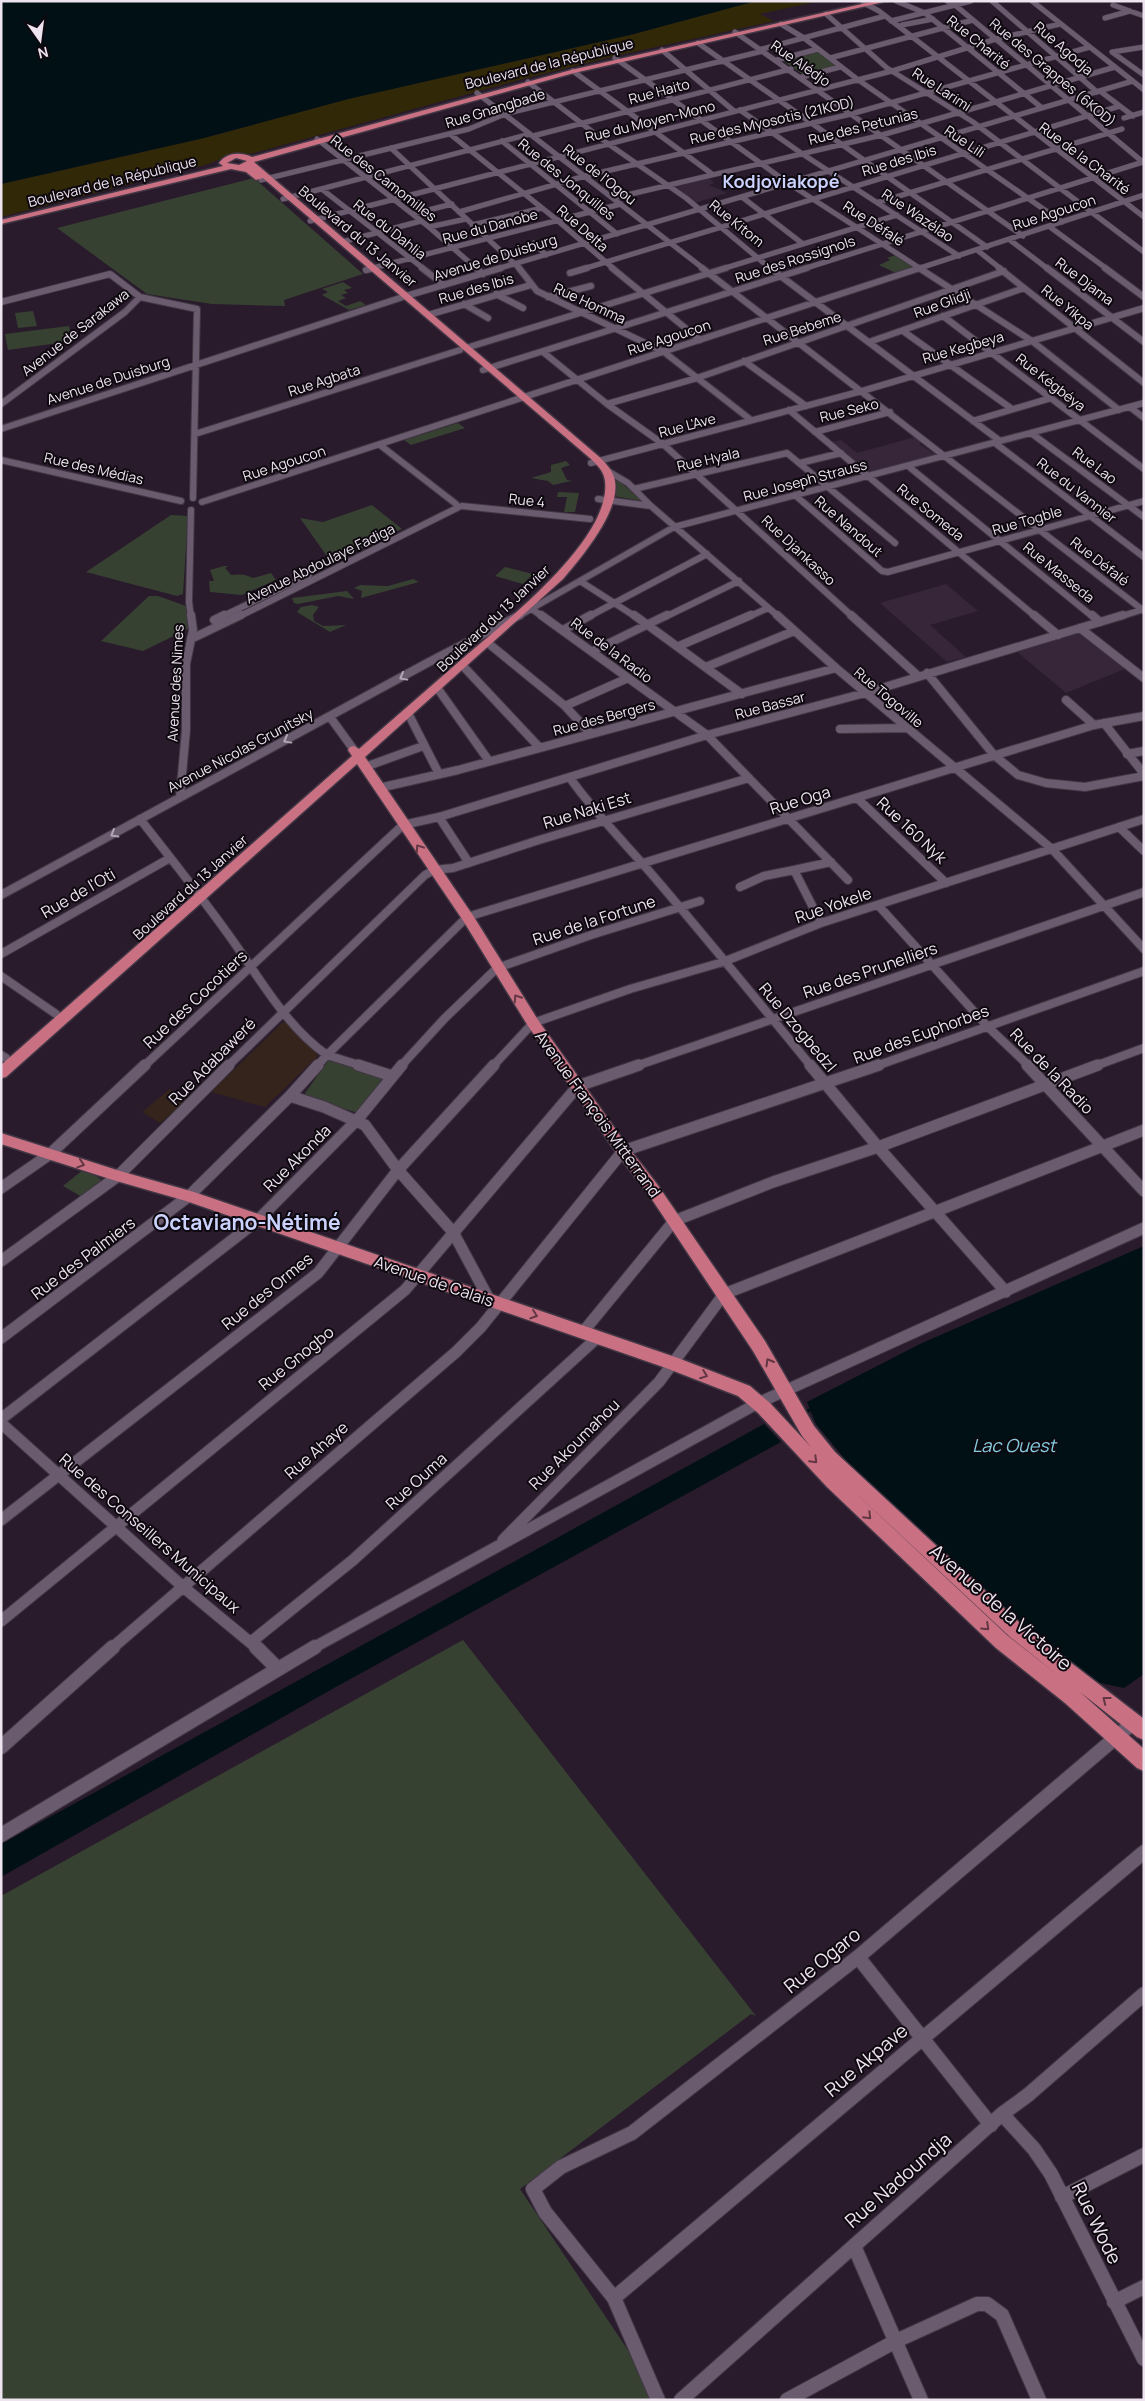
<svg xmlns="http://www.w3.org/2000/svg" width="1145" height="2401" font-family="Manrope,sans-serif">
<style>
.built{fill:#37253a}
.medical{fill:#35241b}
.green{fill:#374132}
.sand{fill:#302806}
.water{fill:#001015}
.lines{fill:none;stroke-linecap:round;stroke-linejoin:round}
.stream{stroke:#001015;stroke-width:3}
.minor-far4-casing{stroke:#413744;stroke-width:6}
.minor-far3-casing{stroke:#413744;stroke-width:8}
.minor-far2-casing{stroke:#413744;stroke-width:10}
.minor-far1-casing{stroke:#413744;stroke-width:13}
.minor-casing{stroke:#413744;stroke-width:16}
.highway-casing{stroke:#413744;stroke-width:3}
.minor-far4{stroke:#6b5b6e;stroke-width:5}
.minor-far3{stroke:#6b5b6e;stroke-width:6}
.minor-far2{stroke:#6b5b6e;stroke-width:8}
.minor-far1{stroke:#6b5b6e;stroke-width:11}
.minor{stroke:#6b5b6e;stroke-width:14}
.highway{fill:#c97083;fill-rule:evenodd}
.oneway{stroke:#b2a6b5}
.oneway2{stroke:#623743}
.labels{text-anchor:middle;dominant-baseline:central;stroke-width:4;stroke-linejoin:round;paint-order:stroke}
.far-street-label{font-size:14px;fill:#ede4ef;stroke:#0e080f}
.street-label{font-size:16px;fill:#ede4ef;stroke:#0e080f}
.far-district-label{font-size:18px;font-weight:bold;fill:#cad2fd;stroke:#0e080f}
.water-label{font-size:18px;font-style:italic;fill:#85cce0;stroke:#0e080f}
.near-street-label{font-size:19px;fill:#ede4ef;stroke:#0e080f}
.district-label{font-size:21px;font-weight:bold;fill:#cad2fd;stroke:#0e080f}
</style>
<rect width="100%" height="100%" fill="#291b2c"/>
<path class="built" d="M708,176L714,183L709,185L727,193L695,203L673,186Z
M915,437L921,443L919,444L936,455L867,473L830,442L841,440L857,453Z
M946,584L978,611L930,625L966,657L947,662L880,603Z
M1079,633L1127,668L1066,693L1016,651Z"/>
<path class="medical" d="M283,1022L293,1025L318,1056L265,1107L211,1092Z
M170,1089L188,1100L160,1123L142,1112Z"/>
<path class="green" d="M816,50L837,67L805,76L780,59Z
M254,178L363,274L284,300L285,306L212,304L147,294L57,228Z
M895,255L916,267L896,273L879,265L890,260L887,258Z
M343,282L352,288L344,290L348,293L341,295L346,298L338,301L346,306L360,301L366,305L349,310L322,295L328,292L322,289Z
M33,311L37,326L18,328L15,313Z
M69,326L73,341L8,350L5,334Z
M458,423L465,428L411,445L404,440Z
M566,461L570,465L561,468L567,480L573,481H571L553,485L548,481L531,478L551,472V465Z
M614,476L642,501L613,496L616,486Z
M558,492L579,493L575,512H564L567,497H557Z
M372,505L402,529L331,562L300,518L323,522Z
M171,515L188,516L183,594L177,596L86,572Z
M224,566H228L225,568L231,575C240,574 245,574 253,578L271,573L276,580L242,595L210,592L209,581H214L210,570Z
M505,567L533,574L523,584L495,576Z
M413,579L419,582L361,598L362,591L354,588L360,585L388,586Z
M347,591L354,599L338,596L298,604L294,603L292,598Z
M149,596H158L186,606L188,629L143,651L101,641Z
M312,605L319,607L313,615L314,621L323,626L346,625L330,632L297,612L301,607Z
M330,1058L385,1075L358,1113L303,1096Z
M84,1169L102,1180L82,1197L63,1186Z
M463,1640L756,2016L751,2014L520,2189L658,2395L651,2400H1V1896Z"/>
<path class="sand" d="M756,1H820L760,14L774,21L611,57L519,80L254,153L227,156L209,164L1,217V184L204,138L348,99L630,35Z"/>
<path class="water" d="M1,1H756L630,35L348,99L204,138L1,184Z
M1144,1246V1674L1124,1688L1091,1681L1040,1640L863,1481L816,1424L807,1402L920,1344Z
M764,1424L781,1442L334,1688L1,1877V1844Z"/>
<g class="lines">
<path class="stream" d="M802,1413L810,1410"/>
<defs>
<path id="minor-far4" d="M896,1L925,13L1042,108
M947,1L955,5L1144,163
M992,1L1097,92
M1032,1L1144,90
M864,3L879,11L1144,217
M1113,5L1144,16
M826,14L887,68L973,122L1144,252
M1105,18L1130,11
M891,21L971,1
M781,24L804,38L857,79L1062,222
M902,25L933,19
M735,32L1023,236
M698,43L987,247
M1144,47L1112,52L1144,75
M762,49L885,16
M662,50L734,111
M615,58L788,183L921,269
M830,58L973,20
M777,60L818,49
M573,71L712,174
M802,77L840,67
M528,82L607,143L686,198L771,269
M1100,91L1133,116
M477,93L704,269
M740,110L801,153L959,256
M1124,118L1144,112
M450,134L557,220L614,269
M533,136L791,69
M317,139L429,227L477,269
M502,141L617,234
M391,148L520,269
M261,180L469,129L505,114L763,51
M323,190L424,269
M742,197L803,244
M614,198L882,135L1115,67
M283,199L530,134
M879,202L1122,129
M459,212L585,176L851,114L1090,47
M413,214L452,204
M310,221L892,71L996,39L1060,24
M472,225L542,208
M429,227L466,219
M1050,227L1107,269
M1010,240L1048,269
M342,242L421,221
M534,243L546,255
M977,250L1001,269
M369,269L621,204
M497,269L1133,81
M583,269L1120,106
M722,269L897,215
M803,269L1143,162
M917,269L1144,195"/>
<path id="minor-far3" d="M422,268L444,285
M476,268L483,274
M519,268L537,291L664,352L751,420
M612,268L700,340
M702,268L1144,611
M770,268L1000,441
M919,268L1032,341L1119,410
M999,268L1144,383
M1047,268L1144,342
M1105,268L1144,297
M366,270L374,268
M570,273L587,268
M496,294L523,308
M548,297L591,286
M1,302L110,274L140,297L197,309L193,498
M464,304L488,318
M428,315L531,285
M943,316L1144,469
M903,331L1012,409
M869,342L1024,288
M466,348L726,268
M543,352L607,404L663,444L853,617
M744,361L806,406
M483,370L807,268
M1,404L125,312L140,297
M607,404L697,378L1004,271
M1130,407L1144,418
M789,410L1036,617
M973,421L1051,398
M1,429L406,296L501,268
M815,432L890,412
M1031,433L1144,517
M195,434L460,350
M995,443L1144,557
M380,445L456,504
M1,460L181,501
M591,463L862,391L1144,308
M800,463L841,453
M908,466L1093,617
M606,470L628,483L651,506
M634,489L787,453L895,543
M795,495L882,571L888,572L1144,501
M598,499L651,506L779,617
M202,502L920,268
M462,506L590,519
M191,510L189,602L191,617
M580,581L636,617
M532,609L543,617
M221,617L309,575
M238,617L459,507
M517,617L674,527L1144,403
M588,617L707,554
M665,617L739,581
M748,617L768,608
M1119,617L1144,609"/>
<path id="minor-far2" d="M541,615L707,735L848,880
M634,615L742,694
M777,615L836,668L1052,849L1144,949
M851,615L918,676
M1034,615L1058,635
M1092,615L1100,622
M214,620L224,615
M1080,628L1144,678
M563,630L591,615
M191,639L241,615
M488,643L565,706L590,733
M679,646L751,615
M593,651L667,615
M463,666L539,747
M706,667L794,631
M927,673L994,755L1018,775L1046,783L1085,787L1144,776
M438,689L489,761
M1066,700L1094,725
M565,706L628,678
M408,713L439,774
M330,717L354,750
M1104,723L1144,774
M840,729L907,728
M1127,754L1144,751
M365,767L423,746
M570,778C597,816 631,849 661,885C712,945 762,1006 811,1066
M379,788L458,770L836,668
M180,797L186,730V664L193,630L191,615
M857,798L946,883
M439,817L469,863
M140,819C170,857 200,895 228,934C258,975 285,1026 327,1055L467,917L1094,725L1144,716
M1119,827L1144,851
M740,887L764,876L794,870
M1,895L429,662L520,615
M878,905L987,1026L1029,1066
M821,923L794,870L831,862
M1,954L170,858
M1,976L56,1014
M1,1055L6,1058
M144,1066L403,825L439,817L707,735L865,693L1123,615
M228,1066L425,875L434,870L453,868L539,840L749,778
M317,1066L327,1055L362,1066
M401,1066L444,1019L497,968L591,935L700,901
M493,1066L533,1023L630,989L723,962L821,923L1144,819
M636,1066L1144,892
M876,1066L1144,971
M1095,1066L1144,1048"/>
<path id="minor-far1" d="M318,1065L290,1096L324,1107L365,1125L398,1170L453,1232L490,1301
M358,1065L392,1076
M810,1065L878,1147L1006,1292
M1027,1065L1144,1191
M1,1188L50,1154L145,1065
M1,1261L118,1176L229,1065
M583,1332L674,1221L773,1182L878,1147L1098,1065
M1,1338L189,1196L290,1096
M1,1419L258,1220L357,1120L402,1065
M1,1423L182,1586L257,1648
M1,1520L318,1273L398,1170L494,1065
M503,1540L659,1382L724,1294L1144,1130
M1,1621L405,1290L578,1086L639,1065
M251,1642L353,1560L598,1337
M112,1648L456,1352L481,1327L623,1151L879,1065
M313,1648L758,1403L1144,1228"/>
<path id="minor" d="M256,1647L277,1668
M1,1747L113,1647
M1,1835L315,1647
M858,1957L991,2125
M1002,2114L1034,2149L1051,2174L1144,2359
M1062,2197L1144,2155
M854,2246L921,2400
M614,2298L1144,1852
M1114,2302L1144,2287
M658,2400L614,2298L545,2212L533,2189L561,2167L632,2133L858,1957L1134,1722
M681,2400L1002,2114L1028,2095L1144,1994
M787,2400L896,2341L977,2304H987L1002,2315L1039,2400"/>
<path id="highway" d="M875,1H888L574,73L254,162L597,455C604,461 611,468 614,477C624,507 582,557 563,579L365,757L474,917L538,1020L628,1147L657,1184L765,1341L814,1426L835,1452L1022,1625L1144,1719V1740L1137,1737L1080,1692L1144,1749V1771L1137,1768L1065,1703L996,1648L827,1487L758,1413L738,1396L666,1368L186,1201L113,1180L1,1144V1133L120,1171L194,1192L678,1358L750,1386L770,1403L811,1447L802,1436L753,1351L647,1192L618,1155L528,1026L464,922L357,764L6,1077L1,1078V1065L352,756L348,750L350,747L354,746L359,749C393,719 428,689 462,659C502,624 612,540 605,481C604,471 597,465 591,459L263,178L256,180L246,172L231,169L1,224V220L223,166L219,163C227,152 240,152 252,157L571,70ZM236,158L247,161L239,165L227,163ZM845,1483L1010,1637L1059,1676L1008,1636Z"/>
</defs>
<use href="#minor-far4" class="minor-far4-casing"/>
<use href="#minor-far3" class="minor-far3-casing"/>
<use href="#minor-far2" class="minor-far2-casing"/>
<use href="#minor-far1" class="minor-far1-casing"/>
<use href="#minor" class="minor-casing"/>
<use href="#highway" class="highway-casing"/>
<use href="#minor-far4" class="minor-far4"/>
<use href="#minor-far3" class="minor-far3"/>
<use href="#minor-far2" class="minor-far2"/>
<use href="#minor-far1" class="minor-far1"/>
<use href="#minor" class="minor"/>
<use href="#highway" class="highway"/>
</g>
<defs><path id="oneway-chevron" d="M-2-3.5L2.5 0L-2 3.5" fill="none" stroke-width="1.6" stroke-linecap="round" stroke-linejoin="round" transform="scale(1.25)"/></defs>
<g class="oneway">
<use href="#oneway-chevron" transform="translate(403 677) rotate(151)"/>
<use href="#oneway-chevron" transform="translate(287 740) rotate(151)"/>
<use href="#oneway-chevron" transform="translate(114 834) rotate(150)"/>
</g>
<g class="oneway2">
<use href="#oneway-chevron" transform="translate(419 848) rotate(-124)"/>
<use href="#oneway-chevron" transform="translate(517 998) rotate(-123)"/>
<use href="#oneway-chevron" transform="translate(81 1164) rotate(18)"/>
<use href="#oneway-chevron" transform="translate(534 1315) rotate(19)"/>
<use href="#oneway-chevron" transform="translate(769 1362) rotate(-120)"/>
<use href="#oneway-chevron" transform="translate(704 1375) rotate(21)"/>
<use href="#oneway-chevron" transform="translate(814 1460) rotate(45)"/>
<use href="#oneway-chevron" transform="translate(868 1516) rotate(45)"/>
<use href="#oneway-chevron" transform="translate(986 1627) rotate(43)"/>
<use href="#oneway-chevron" transform="translate(1106 1700) rotate(-142)"/>
</g>
<g class="labels">
<g class="far-street-label">
<text transform="translate(979 42) rotate(39)">Rue Charité</text>
<text transform="translate(1064 48) rotate(41)">Rue Agodja</text>
<text transform="translate(549 63) rotate(-14)">Boulevard de la République</text>
<text transform="translate(801 63) rotate(35)">Rue Alédjo</text>
<text transform="translate(1053 72) rotate(40)">Rue des Grappes (6KOD)</text>
<text transform="translate(942 89) rotate(33)">Rue Larimi</text>
<text transform="translate(659 91) rotate(-15)">Rue Haito</text>
<text transform="translate(495 108) rotate(-17)">Rue Gnangbade</text>
<text transform="translate(772 120) rotate(-13)">Rue des Myosotis (21KOD)</text>
<text transform="translate(650 121) rotate(-14)">Rue du Moyen-Mono</text>
<text transform="translate(863 126) rotate(-14)">Rue des Petunias</text>
<text transform="translate(965 141) rotate(34)">Rue Lili</text>
<text transform="translate(1085 158) rotate(37)">Rue de la Charité</text>
<text transform="translate(899 160) rotate(-17)">Rue des Ibis</text>
<text transform="translate(600 174) rotate(38)">Rue de l'Ogou</text>
<text transform="translate(384 178) rotate(38)">Rue des Camomilles</text>
<text transform="translate(567 179) rotate(39)">Rue des Jonquilles</text>
<text transform="translate(112 181) rotate(-14)">Boulevard de la République</text>
<text transform="translate(1054 212) rotate(-18)">Rue Agoucon</text>
<text transform="translate(918 215) rotate(34)">Rue Wazélao</text>
<text transform="translate(737 223) rotate(39)">Rue Kitom</text>
<text transform="translate(874 223) rotate(33)">Rue Défalé</text>
<text transform="translate(490 226) rotate(-15)">Rue du Danobe</text>
<text transform="translate(583 228) rotate(41)">Rue Delta</text>
<text transform="translate(390 229) rotate(38)">Rue du Dahlia</text>
<text transform="translate(358 236) rotate(40)">Boulevard du 13 Janvier</text>
<text transform="translate(495 257) rotate(-17)">Avenue de Duisburg</text>
<text transform="translate(795 259) rotate(-18)">Rue des Rossignols</text>
<text transform="translate(1085 281) rotate(37)">Rue Djama</text>
<text transform="translate(476 288) rotate(-16)">Rue des Ibis</text>
<text transform="translate(590 303) rotate(25)">Rue Homma</text>
<text transform="translate(942 303) rotate(-20)">Rue Glidji</text>
<text transform="translate(1068 307) rotate(39)">Rue Yikpa</text>
<text transform="translate(802 328) rotate(-18)">Rue Bebeme</text>
<text transform="translate(75 332) rotate(-38)">Avenue de Sarakawa</text>
<text transform="translate(669 337) rotate(-18)">Rue Agoucon</text>
<text transform="translate(963 347) rotate(-16)">Rue Kegbeya</text>
<text transform="translate(108 380) rotate(-18)">Avenue de Duisburg</text>
<text transform="translate(324 380) rotate(-18)">Rue Agbata</text>
<text transform="translate(1051 382) rotate(38)">Rue Kégbéya</text>
<text transform="translate(849 410) rotate(-14)">Rue Seko</text>
<text transform="translate(687 425) rotate(-15)">Rue L'Ave</text>
<text transform="translate(708 459) rotate(-13)">Rue Hyala</text>
<text transform="translate(284 463) rotate(-18)">Rue Agoucon</text>
<text transform="translate(1095 465) rotate(37)">Rue Lao</text>
<text transform="translate(94 468) rotate(13)">Rue des Médias</text>
<text transform="translate(805 480) rotate(-15)">Rue Joseph Strauss</text>
<text transform="translate(1077 490) rotate(38)">Rue du Vannier</text>
<text transform="translate(527 500) rotate(6)">Rue 4</text>
<text transform="translate(931 512) rotate(39)">Rue Someda</text>
<text transform="translate(1027 520) rotate(-16)">Rue Togble</text>
<text transform="translate(849 526) rotate(41)">Rue Nandout</text>
<text transform="translate(799 550) rotate(43)">Rue Djankasso</text>
<text transform="translate(1100 561) rotate(38)">Rue Défalé</text>
<text transform="translate(320 563) rotate(-26)">Avenue Abdoulaye Fadiga</text>
<text transform="translate(1059 572) rotate(39)">Rue Masseda</text>
<text transform="translate(493 618) rotate(-43)">Boulevard du 13 Janvier</text>
<text transform="translate(612 650) rotate(37)">Rue de la Radio</text>
<text transform="translate(175 683) rotate(-87)">Avenue des Nimes</text>
<text transform="translate(889 697) rotate(40)">Rue Togoville</text>
<text transform="translate(770 705) rotate(-15)">Rue Bassar</text>
<text transform="translate(604 717) rotate(-15)">Rue des Bergers</text>
<text transform="translate(240 750) rotate(-28)">Avenue Nicolas Grunitsky</text>
<text transform="translate(190 887) rotate(-42)">Boulevard du 13 Janvier</text>
</g>
<g class="street-label">
<text transform="translate(800 800) rotate(-17)">Rue Oga</text>
<text transform="translate(587 810) rotate(-17)">Rue Naki Est</text>
<text transform="translate(912 830) rotate(43)">Rue 160 Nyk</text>
<text transform="translate(78 893) rotate(-30)">Rue de l'Oti</text>
<text transform="translate(833 905) rotate(-19)">Rue Yokele</text>
<text transform="translate(594 920) rotate(-18)">Rue de la Fortune</text>
<text transform="translate(870 970) rotate(-19)">Rue des Prunelliers</text>
<text transform="translate(195 999) rotate(-43)">Rue des Cocotiers</text>
<text transform="translate(798 1027) rotate(50)">Rue Dzogbedzl</text>
<text transform="translate(921 1034) rotate(-20)">Rue des Euphorbes</text>
<text transform="translate(212 1061) rotate(-45)">Rue Adabaweré</text>
<text transform="translate(1052 1071) rotate(46)">Rue de la Radio</text>
<text transform="translate(598 1114) rotate(54)">Avenue François Mitterrand</text>
<text transform="translate(297 1158) rotate(-45)">Rue Akonda</text>
<text transform="translate(83 1258) rotate(-37)">Rue des Palmiers</text>
<text transform="translate(434 1281) rotate(19)">Avenue de Calais</text>
<text transform="translate(267 1291) rotate(-39)">Rue des Ormes</text>
<text transform="translate(296 1358) rotate(-39)">Rue Gnogbo</text>
<text transform="translate(574 1444) rotate(-45)">Rue Akoumahou</text>
<text transform="translate(316 1450) rotate(-41)">Rue Ahaye</text>
<text transform="translate(416 1481) rotate(-42)">Rue Ouma</text>
<text transform="translate(150 1533) rotate(41)">Rue des Conseillers Municipaux</text>
</g>
<g class="far-district-label">
<text x="781" y="181">Kodjoviakopé</text>
</g>
<g class="water-label">
<text x="1014" y="1445">Lac Ouest</text>
</g>
<g class="near-street-label">
<text transform="translate(1001 1607) rotate(41)">Avenue de la Victoire</text>
<text transform="translate(822 1960) rotate(-39)">Rue Ogaro</text>
<text transform="translate(866 2060) rotate(-40)">Rue Akpave</text>
<text transform="translate(898 2180) rotate(-41)">Rue Nadoundja</text>
<text transform="translate(1097 2223) rotate(64)">Rue Wode</text>
</g>
<g class="district-label">
<text x="247" y="1222">Octaviano-Nétimé</text>
</g>
</g>
<rect width="1145" height="2401" fill="none" stroke="#ede4ef" stroke-width="5"/>
<g transform="translate(40 40) rotate(166)" stroke="#0e080f" stroke-width="4" paint-order="stroke">
<path d="M0-4L9 19L0 12L-9 19Z" fill="#ede4ef"/>
<text y="-8" font-size="14" font-weight="bold" text-anchor="middle" fill="#ede4ef">N</text>
</g>
</svg>
